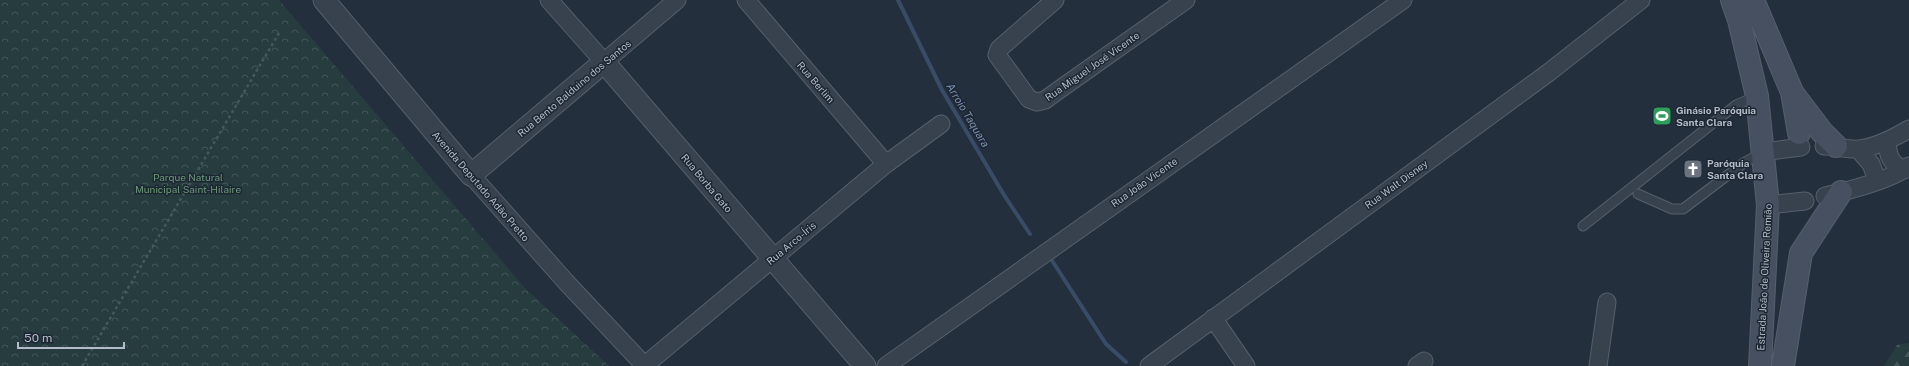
<svg xmlns="http://www.w3.org/2000/svg" width="1909" height="366" font-family="'Public Sans',sans-serif">
<style>
.forest{fill:url(#forest-firs)}
.park{fill:url(#park-crowns)}
.lines{fill:none;stroke-linecap:round;stroke-linejoin:round}
.stream{stroke:#394c67;stroke-width:4}
.service-casing{stroke:#565f6c;stroke-width:11}
.minor-casing{stroke:#565f6c;stroke-width:19}
.tertiary-casing{stroke:#565f6c;stroke-width:23}
.secondary-casing{stroke:#565f6c;stroke-width:24}
.path{stroke:#44595c;stroke-width:2.5;stroke-dasharray:3 3;stroke-linecap:butt}
.service{stroke:#38414e;stroke-width:9}
.minor{stroke:#38414e;stroke-width:17}
.tertiary{stroke:#38414e;stroke-width:21}
.secondary{stroke:#465061;stroke-width:22}
.labels{text-anchor:middle;dominant-baseline:central;stroke-width:3;stroke-linejoin:round;paint-order:stroke}
.street-label{font-size:10px;fill:#b4bcc9;stroke:#1d2633}
.poi-label{font-size:10px;font-weight:bold;fill:#b4bcc9;stroke:#1d2633;text-anchor:start}
.park-label{font-size:10px;fill:#6b9a76;stroke:#1d2633}
.water-label{font-size:11px;font-style:italic;fill:#7c92b1;stroke:#1d2633}
</style>
<defs>
<pattern id="forest-firs" width="22" height="20" patternUnits="userSpaceOnUse"><rect width="22" height="20" fill="#263c3f"/><path d="M5 1l3.5 6h-7zM16 11l3.5 6h-7z" fill="#435659"/></pattern>
<pattern id="park-crowns" width="20" height="18" patternUnits="userSpaceOnUse"><rect width="20" height="18" fill="#263c3f"/><path d="M2 6a3 3 0 1 1 6 0M12 15a3 3 0 1 1 6 0" fill="none" stroke="#435659"/></pattern>
</defs>
<rect width="100%" height="100%" fill="#242f3e"/>
<path class="forest" d="M1909,343V366H1884L1897,345Z"/>
<path class="park" d="M0,0H279L525,288L609,366H0Z"/>
<g class="lines">
<path class="stream" d="M898,0L942,90L1004,195L1030,234
M1051,259L1106,344L1126,362"/>
<defs>
<path id="service" d="M1638,194L1672,209H1683L1745,162L1762,153
M1583,226L1736,105L1757,96"/>
<path id="minor" d="M549,0L604,62L677,0
M746,0L886,164
M1055,0L999,49L997,55L1029,99L1037,102L1045,100L1056,92L1186,0
M1887,141C1888,156 1890,163 1904,170
M1824,146C1835,146 1849,150 1859,149C1877,147 1894,138 1909,129
M1858,149L1871,164L1877,180
M1763,152L1801,147
M471,175L566,282L645,366
M1825,196C1847,191 1891,180 1909,166
M1768,205L1805,201
M1213,318L1246,366
M644,366L886,164L941,124
M886,366L1403,0
M1149,366L1548,73L1641,0
M1417,366L1424,361
M1598,366L1607,302"/>
<path id="tertiary" d="M324,0L471,175L604,62L865,366"/>
<path id="secondary" d="M1732,0L1739,20L1757,96L1768,205L1760,366
M1753,0L1792,92L1799,133
M1794,95L1822,132L1836,146
M1783,366L1801,253L1841,192"/>
</defs>
<use href="#service" class="service-casing"/>
<use href="#minor" class="minor-casing"/>
<use href="#tertiary" class="tertiary-casing"/>
<use href="#secondary" class="secondary-casing"/>
<path class="path" d="M82,366L279,33"/>
<use href="#service" class="service"/>
<use href="#minor" class="minor"/>
<use href="#tertiary" class="tertiary"/>
<use href="#secondary" class="secondary"/>
</g>
<defs>
<symbol id="stadium-square" viewBox="-11 -11 22 22"><rect x="-9" y="-9" width="18" height="18" rx="4" fill="#2e9e5b" stroke="#1d2633"/><path d="M0-5a6.5 5 0 1 0 0 10a6.5 5 0 1 0 0-10ZM-3.5-1.8h7v3.6h-7Z" fill="#fff"/></symbol>
<symbol id="church-square" viewBox="-11 -11 22 22"><rect x="-9" y="-9" width="18" height="18" rx="4" fill="#6b7280" stroke="#1d2633"/><path d="M-1.2-6h2.4v3.5h3.3v2.4h-3.3V6h-2.4V-.1h-3.3v-2.4h3.3Z" fill="#fff"/></symbol>
</defs>
<g fill-rule="evenodd">
<use href="#stadium-square" x="1651" y="105" width="22" height="22"/>
<use href="#church-square" x="1682" y="158" width="22" height="22"/>
</g>
<g class="labels">
<g class="street-label">
<text transform="translate(1092 66) rotate(-35)">Rua Miguel José Vicente</text>
<text transform="translate(816 82) rotate(49)">Rua Berlim</text>
<text transform="translate(574 88) rotate(-40)">Rua Bento Balduino dos Santos</text>
<text transform="translate(1144 182) rotate(-35)">Rua João Vicente</text>
<text transform="translate(707 183) rotate(50)">Rua Borba Gato</text>
<text transform="translate(1396 184) rotate(-36)">Rua Walt Disney</text>
<text transform="translate(481 186) rotate(49)">Avenida Deputado Adão Pretto</text>
<text transform="translate(791 243) rotate(-40)">Rua Arco-Íris</text>
<text transform="translate(1764 277) rotate(-87)">Estrada João de Oliveira Remião</text>
</g>
<g class="poi-label">
<text x="1676" y="110">Ginásio Paróquia<tspan x="1676" dy="12">Santa Clara</tspan></text>
<text x="1707" y="163">Paróquia<tspan x="1707" dy="12">Santa Clara</tspan></text>
</g>
<g class="park-label">
<text x="188" y="177">Parque Natural<tspan x="188" dy="12">Municipal Saint-Hilaire</tspan></text>
</g>
<g class="water-label">
<text transform="translate(968 115) rotate(59)">Arroio Taquara</text>
</g>
</g>
<path d="M18 342v6h106v-6" fill="none" stroke="#b4bcc9" stroke-width="2"/>
<text x="24" y="342" font-size="12" fill="#b4bcc9" stroke="#1d2633" stroke-width="3" paint-order="stroke">50 m</text>
</svg>
